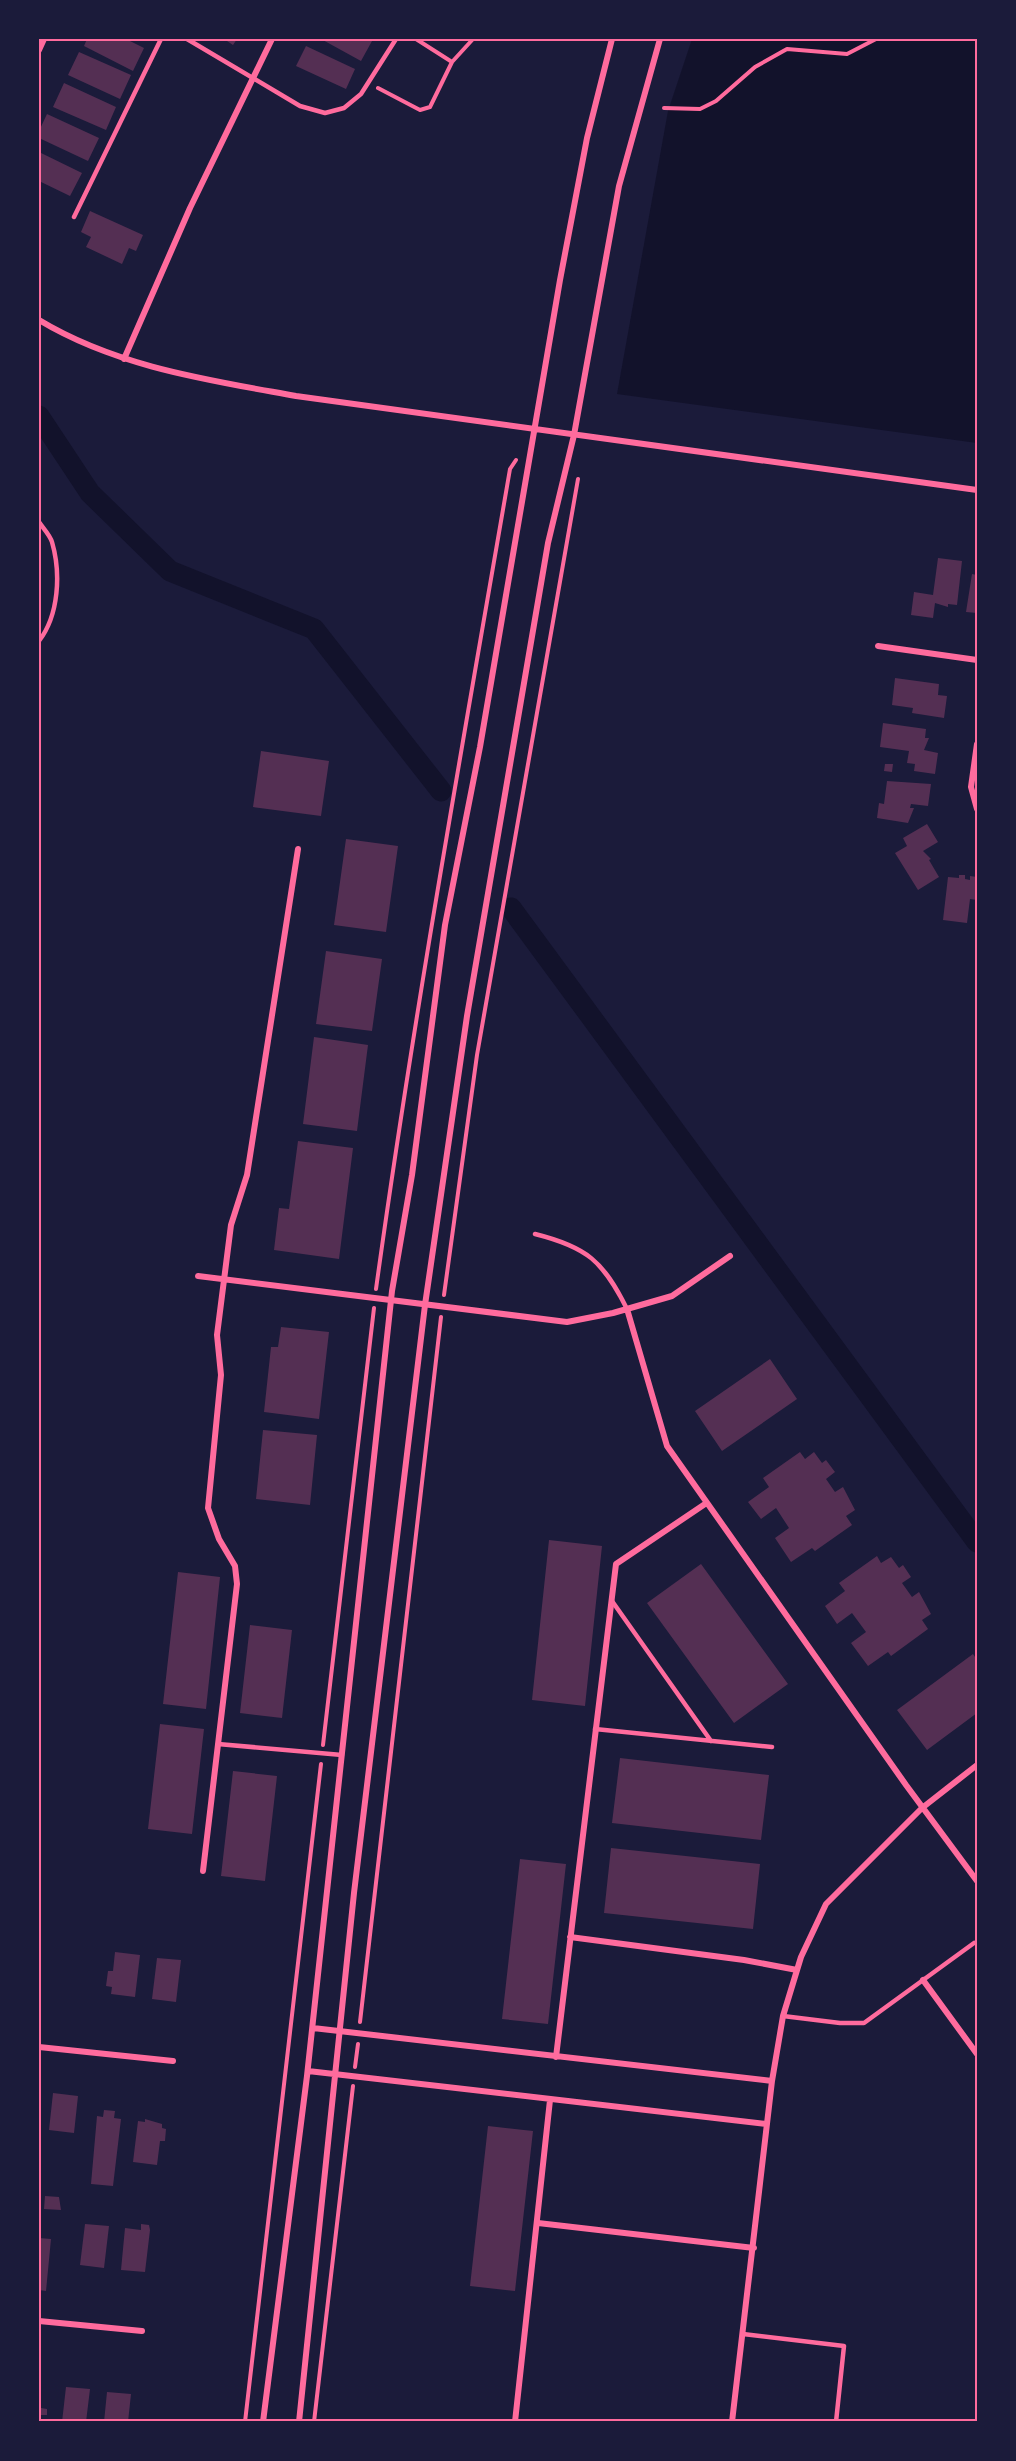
<svg xmlns="http://www.w3.org/2000/svg" width="1016" height="2461" font-family="Overpass,sans-serif">
<style>
.water{fill:#12122b}
.lines{fill:none;stroke-linecap:round;stroke-linejoin:round}
.canal{stroke:#12122b;stroke-width:21}
.building{fill:#542f53}
.path{stroke:#ff6b9d;stroke-width:4}
.service{stroke:#ff6b9d;stroke-width:4.5}
.minor{stroke:#ff6b9d;stroke-width:6}
.neatline{fill:none;stroke:#ff6b9d;stroke-width:2}
</style>
<rect width="100%" height="100%" fill="#1b1b3a"/>
<path class="water" d="M692,39H977V443L617,394L668,111Z"/>
<g class="lines">
<path class="canal" d="M39,416L90,493L170,571L314,629L441,791
M511,908L977,1542"/>
</g>
<path class="building" d="M87,39H126L144,48L133,71L84,46Z
M224,39H237L233,45Z
M321,39H368L372,41L361,61Z
M306,46L355,69L346,89L296,66Z
M79,52L131,75L120,99L68,75Z
M64,83L116,107L106,130L53,107Z
M47,114L99,138L88,161L39,138V131Z
M39,152L82,173L70,196L39,181Z
M90,211L143,235L136,251L129,248L122,264L86,247L91,237L81,232Z
M938,558L962,561L957,605L948,604V607L935,603L933,618L911,615L914,592L933,595Z
M972,574L977,575V613L966,612Z
M895,678L939,684L938,695L947,696L944,718L912,713L913,708L892,705Z
M883,723L926,729L925,738H929L924,750L938,753L935,774L914,771L915,764L907,763L909,751L880,747Z
M261,751L329,761L321,816L253,807Z
M885,764H893L892,772L884,771Z
M887,781L931,784L928,806L911,804L910,808H914L908,823L877,818L879,803L884,804Z
M927,824L938,842L923,851L931,859L929,860L939,877L918,890L895,853L907,846L903,838Z
M346,839L398,846L386,932L334,925Z
M959,875H965V879L970,880V876L977,877V900L970,899L967,923L943,920L948,877L959,878Z
M326,951L382,959L372,1031L316,1024Z
M314,1037L368,1045L357,1131L303,1124Z
M298,1141L353,1148L339,1259L274,1250L279,1208L289,1209Z
M281,1327L329,1332L319,1419L264,1412L271,1347H278Z
M770,1359L797,1399L722,1451L695,1411Z
M263,1430L317,1435L310,1505L256,1499Z
M800,1452L805,1459L814,1452L822,1463L826,1460L835,1472L826,1479L835,1492L843,1487L855,1510L846,1516L852,1525L815,1551L812,1548L791,1562L775,1538L789,1528L776,1508L761,1519L748,1502L769,1487L763,1478Z
M549,1540L602,1546L585,1706L532,1700Z
M877,1556L881,1563L891,1557L899,1568L903,1565L911,1577L902,1583L912,1597L919,1592L931,1614L922,1620L928,1629L891,1656L888,1652L868,1666L851,1643L866,1632L852,1613L837,1624L825,1606L845,1591L839,1583Z
M701,1564L788,1684L734,1723L647,1603Z
M178,1572L220,1577L206,1709L163,1704Z
M250,1625L292,1630L282,1718L240,1713Z
M973,1654L977,1660V1713L927,1750L897,1710Z
M160,1724L204,1729L192,1834L148,1829Z
M620,1758L769,1775L761,1840L612,1823Z
M233,1771L277,1776L265,1881L221,1876Z
M611,1848L760,1864L753,1929L604,1913Z
M520,1859L566,1864L548,2024L502,2019Z
M115,1952L140,1955L135,1997L111,1994L112,1987L106,1986L108,1971H113Z
M157,1958L181,1960L176,2002L152,1999Z
M53,2093L78,2096L74,2133L49,2130Z
M104,2110L115,2111L114,2118L121,2119L113,2186L91,2184L97,2116L103,2117Z
M145,2119L162,2124V2128L166,2129L165,2141H160L157,2165L133,2162L138,2121L145,2122Z
M488,2126L533,2131L515,2291L470,2286Z
M45,2196L59,2197L61,2210L44,2209Z
M85,2224L109,2226L104,2268L80,2265Z
M141,2224L149,2225L150,2230L145,2272L121,2270L125,2228L141,2230Z
M39,2238L51,2239L46,2291L39,2290Z
M66,2387L90,2389L86,2422H62Z
M107,2392L131,2394L128,2422H104Z
M41,2408L47,2409V2415H40Z"/>
<g class="lines">
<path class="path" d="M416,39L452,62
M378,88L420,110L430,107L452,62L473,39
M664,108L700,109L716,101L755,67L787,49L847,54L876,39
M376,1289C414,1014 463,742 510,469L516,460
M444,1295L477,1055L578,479
M323,1745L374,1308
M360,2022L441,1317
M355,2067L358,2044
M245,2422L321,1764
M314,2422L353,2086"/>
<path class="service" d="M187,39L300,106L325,113L344,108L361,94L396,39
M74,217L161,39
M39,522C43,528 50,535 52,542C61,573 59,615 39,641
M535,1234C587,1247 603,1261 627,1309
M612,1601L711,1741
M595,1729L772,1747
M218,1744L342,1755
M783,2016L840,2023H864L974,1943
M743,2334L844,2346L836,2422"/>
<path class="minor" d="M39,50L44,39
M39,320C117,367 208,380 296,396L977,490
M124,359L190,208L272,39
M878,646L977,660
M977,744L971,787L977,809
M198,1276L567,1322L613,1313L672,1296L730,1256
M627,1309L667,1446L906,1785L977,1881
M203,1871L237,1584L235,1566L219,1539L208,1508L221,1375L217,1335L231,1225L247,1175L298,849
M570,1937L744,1960L797,1970
M923,1980L977,2054
M313,2028L772,2081
M39,2047L173,2061
M556,2057L616,1564L705,1504
M308,2071L767,2124
M538,2223L754,2248
M39,2321L142,2331
M263,2422L307,2076L392,1291L412,1175L445,925L480,747L560,280L587,138L612,39
M299,2422L354,1893L425,1305L467,1016L548,543L574,435L619,186L660,39
M515,2422L550,2100
M732,2422L772,2081L783,2016L801,1957L826,1904L922,1808L977,1765"/>
</g>
<rect width="1016" height="2461" fill="none" stroke="#1b1b3a" stroke-width="81"/>
<rect x="40" y="40" width="936" height="2380" class="neatline"/>
</svg>
